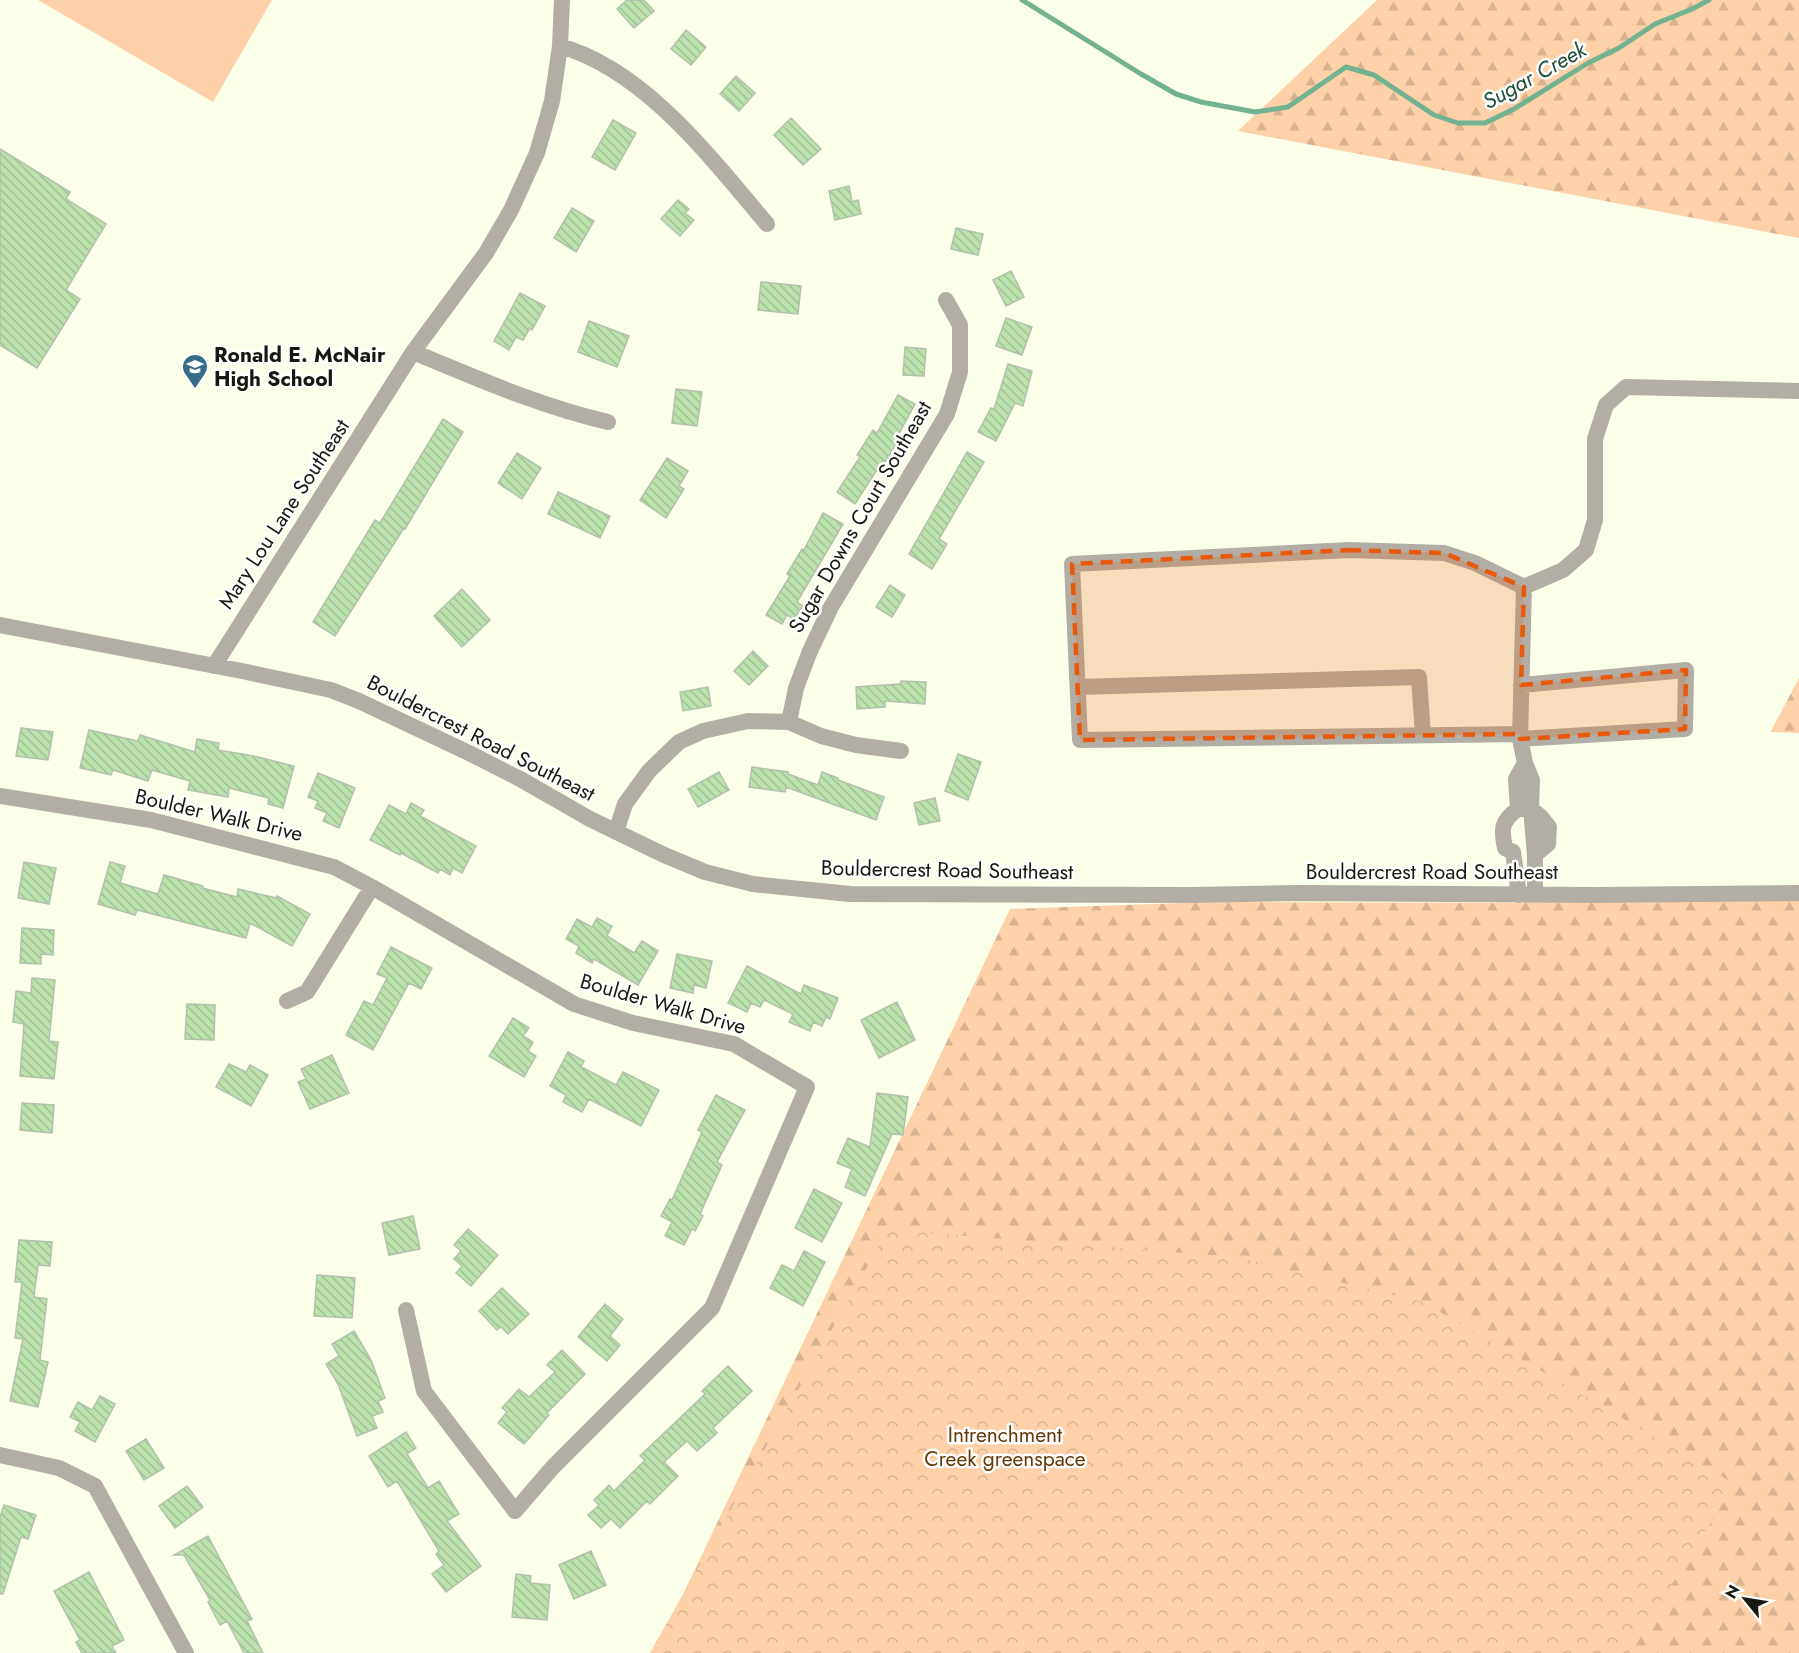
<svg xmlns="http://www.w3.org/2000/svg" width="1799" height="1653" font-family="Jost,sans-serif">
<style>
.grass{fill:#fed1a8}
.forest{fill:url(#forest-firs)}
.park{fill:url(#park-crowns)}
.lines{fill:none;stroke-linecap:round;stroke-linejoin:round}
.stream{stroke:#72b291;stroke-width:5}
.building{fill:url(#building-back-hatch);stroke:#b3c0ae;stroke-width:1.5}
.minor{stroke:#b2aea6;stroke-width:16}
.marked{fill:#e8590c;fill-opacity:0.2;stroke:#e8590c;stroke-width:4.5;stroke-dasharray:12 8;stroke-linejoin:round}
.labels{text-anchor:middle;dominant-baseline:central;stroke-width:5;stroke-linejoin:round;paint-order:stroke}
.poi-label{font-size:21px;font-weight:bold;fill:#171810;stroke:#fff;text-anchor:start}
.street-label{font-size:21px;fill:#171810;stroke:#fff}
.park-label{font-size:21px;fill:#653900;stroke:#fff}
.water-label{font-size:22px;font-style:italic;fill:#1c4f38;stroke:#fff}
</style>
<defs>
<pattern id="forest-firs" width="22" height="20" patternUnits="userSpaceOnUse" patternTransform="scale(1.5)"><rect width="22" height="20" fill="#fed1a8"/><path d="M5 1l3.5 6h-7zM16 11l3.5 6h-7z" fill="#d9b390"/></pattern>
<pattern id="park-crowns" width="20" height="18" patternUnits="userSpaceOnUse" patternTransform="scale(1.5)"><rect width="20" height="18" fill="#fed1a8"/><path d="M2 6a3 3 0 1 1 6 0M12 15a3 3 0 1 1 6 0" fill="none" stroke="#d9b390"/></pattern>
<pattern id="building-back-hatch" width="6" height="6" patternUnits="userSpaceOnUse" patternTransform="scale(1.5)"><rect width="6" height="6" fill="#bce2ae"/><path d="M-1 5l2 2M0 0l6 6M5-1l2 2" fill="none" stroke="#a1c195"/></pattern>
</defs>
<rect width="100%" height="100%" fill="#fbfee9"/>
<path class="grass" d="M38,0H272L213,102Z"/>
<path class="forest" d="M1377,0H1799V238L1238,131Z
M1799,678V733L1771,732V731Z
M1799,891V1653H655L1010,909L1210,902L1516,903L1687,892Z"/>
<path class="park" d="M888,1230L1235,1257L1423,1302L1735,1484L1629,1653H650Z"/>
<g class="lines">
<path class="stream" d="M1022,0L1141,74L1176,94L1201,102L1255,112L1288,107L1346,67L1374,75L1434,115L1458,123H1485L1514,109L1588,63L1619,48L1655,24L1692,9L1709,0"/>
</g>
<path class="building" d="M627,0H644L654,11L634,28L617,9Z
M686,30L706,47L691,65L671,49Z
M736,76L755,93L739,111L720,94Z
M791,118L821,149L803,165L774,135Z
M613,120L636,133L615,170L592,157Z
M0,149L70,192L66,199L106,224L66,290L80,299L37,368L0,345Z
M849,186L852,202L858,200L861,214L835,220L829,191Z
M678,200L689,209L685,213L694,220L680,236L661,219Z
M572,208L594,221L576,252L554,238Z
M956,228L983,234L978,255L951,249Z
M1011,271L1024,297L1006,306L993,280Z
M761,282L801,286L798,314L758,310Z
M520,293L545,306L532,330L530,328L523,340L516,337L509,350L494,341Z
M1006,318L1032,327L1022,355L996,346Z
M589,321L629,336L617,367L578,352Z
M905,347L926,349L924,376L903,375Z
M1008,364L1032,371L1023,406L1015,403L996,441L978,432L991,408L994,409Z
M676,389L702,392L697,426L672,423Z
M898,395L915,404L894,443L896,444L881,469L878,468L855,504L837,492L860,457L857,455L873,430L877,433Z
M443,419L463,432L405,529L404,528L335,636L313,622L375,520L380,523Z
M967,452L984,462L939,539L947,544L932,569L909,554Z
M517,453L541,468L522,499L498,483Z
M667,458L688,471L679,486L684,489L666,518L640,500Z
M558,492L610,516L600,538L548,514Z
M823,513L843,524L797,602L803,606L794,619L787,615L782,624L766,615L790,576L787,574L802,549L804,550Z
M890,585L905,595L892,617L876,607Z
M462,589L490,620L462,647L434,616Z
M753,651L768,666L749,685L734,671Z
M901,681L926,682L925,704L885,701V707L857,709L856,687L900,684Z
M708,687L711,706L683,711L680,692Z
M21,728L53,732L48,760L16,756Z
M89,730L138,741L140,735L195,752L197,739L219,743L218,750L254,756L294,766L283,808L268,804L269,798L229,788L228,797L188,790L190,781L152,770L148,781L113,770L111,775L80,768Z
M958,754L981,762L968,800L945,791Z
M752,767L788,772V774L818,785L822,772L838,778V780L884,797L876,820L786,787L785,792L749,787Z
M719,772L729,790L698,807L688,789Z
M318,773L355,788L339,828L323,821L327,813L315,808L318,801L308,797Z
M935,798L940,821L919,825L914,803Z
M411,803L424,810L420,816L476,846L462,873L453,868L450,875L440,869L438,873L401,853L400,855L370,840L389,805L406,814Z
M24,862L56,868L49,904L18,898Z
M110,862L125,866L120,883L158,894L164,875L203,886L202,888L237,897L238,889L276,898L277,896L310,914L292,946L250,923L246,938L137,910L135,915L98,904Z
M597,918L612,926L607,936L634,953L642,941L658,951L638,985L594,959L592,963L576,953L579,946L566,939L577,919L592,927Z
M22,928L54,930L53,955L41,954V964L20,963Z
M391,947L432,968L421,989L409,983L373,1050L346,1035L364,1001L373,1005L387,978L377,974Z
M677,954L712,961L706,988L694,985L693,993L670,988Z
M747,966L801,994L804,985L838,998L830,1019L826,1017L822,1026L813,1022L810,1031L789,1022L793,1014L764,1000L760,1007L751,1003L747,1012L728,1003Z
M32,978L55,980L49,1041L58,1042L54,1079L20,1076L24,1024L13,1022L16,991L31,993Z
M897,1002L915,1040L879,1058L861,1020Z
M187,1004L215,1005L214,1040L185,1039Z
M513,1018L529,1028L523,1036L533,1042L528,1051L536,1056L524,1077L489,1056Z
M568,1052L584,1061L581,1067L616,1085L623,1072L659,1090L641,1126L589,1099L582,1112L563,1102L566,1095L550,1086Z
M332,1055L349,1093L310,1109L298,1082L306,1079L301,1069Z
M229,1064L246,1072L250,1065L268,1075L251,1106L216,1087Z
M877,1093L908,1097L903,1135L892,1134L865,1196L845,1187L852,1169L837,1163L848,1138L870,1147Z
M716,1095L745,1110L717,1162L722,1165L700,1214L703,1216L695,1231L692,1229L684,1245L665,1236L672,1222L661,1216L670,1199L672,1200L702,1132L698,1130Z
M22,1103L54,1105L52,1133L20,1130Z
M814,1189L842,1203L822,1242L795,1228Z
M413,1216L420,1249L389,1255L382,1223Z
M468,1229L498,1255L471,1286L456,1273L462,1266L454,1259L461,1251L454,1245Z
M19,1240L52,1242L50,1266L38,1265L34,1297L47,1299L40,1360L48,1362L38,1407L10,1401L23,1339L15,1338L22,1282H15Z
M804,1251L825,1262L803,1306L770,1288L782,1265L794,1271Z
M317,1275L355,1278L352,1318L314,1316Z
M502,1288L529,1314L508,1334L501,1327L497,1330L479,1311Z
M605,1304L623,1319L610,1336L620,1345L607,1361L578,1337Z
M354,1331L371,1360L385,1398L378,1401L383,1412L372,1416L377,1428L357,1436L338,1384L326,1364L339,1356L332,1344Z
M562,1350L585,1374L547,1413L549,1415L524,1444L498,1423L507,1412L502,1408L519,1389L529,1397L555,1372L547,1365Z
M728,1366L752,1391L713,1428L717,1433L697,1451L687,1441L664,1462L678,1476L650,1504L647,1501L620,1528L611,1519L601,1528L588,1515L599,1505L594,1500L609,1485L614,1491L645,1460L640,1456L705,1394L702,1391Z
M100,1396L115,1404L95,1442L75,1431L80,1422L70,1417L78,1402L92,1410Z
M406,1432L416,1448L407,1454L428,1488L439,1481L459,1514L447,1521L481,1566L446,1592L432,1574L444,1565L436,1554L439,1551L397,1481L388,1487L369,1456Z
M146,1439L164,1468L144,1480L126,1451Z
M187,1486L203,1507L175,1528L159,1506Z
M4,1505L36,1515L28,1539L21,1537L3,1594H0V1517Z
M208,1536L252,1619L247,1621L263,1653H244L227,1621L220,1625L208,1602L210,1600L184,1555H174Z
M591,1551L606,1585L574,1599L559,1565Z
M89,1572L124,1640L112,1646L116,1653H82L76,1642L80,1640L54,1591Z
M516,1574L531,1576L530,1583L550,1585L547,1620L512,1617Z"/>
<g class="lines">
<path class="minor" d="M560,46C645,70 711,158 767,224
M413,352C477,378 541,407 608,422
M1524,587L1563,570L1586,550L1595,520V439L1606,405L1626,387L1799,391
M1524,587L1520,739L1525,763L1532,780L1531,809L1541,817L1549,827L1548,844L1535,855V895
M0,625L242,671L331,690L359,701L469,753L522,780L590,819L662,854L705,872L753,884L850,894L1193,895L1299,893L1595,895L1799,893
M214,666L413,352L486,253L511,210L537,153L552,101L560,46L562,0
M1078,687L1419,677L1423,735
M789,722L796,688L810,651L831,607L947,414L960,372V325L946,300
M1520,734L1080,740L1072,564L1349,550L1444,553L1475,563L1524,587
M1520,739L1685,729L1686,670L1521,685
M0,796L151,820L334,867L372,887L574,1004L633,1023L734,1044L807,1087L712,1308L553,1467L515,1511L424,1391L406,1310
M1524,809H1531L1535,855
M616,832L625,804L649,771L679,742L703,731L748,721L789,722L821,736L856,745L901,751
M1519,895L1513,852L1505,848C1501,829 1501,821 1518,809L1516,779L1525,763
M287,1001L307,992L372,887
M0,1455L59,1468L95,1486L186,1653"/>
</g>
<path class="marked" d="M1349,550L1444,553L1524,587L1521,685L1686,670L1685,729L1520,739V734L1080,740L1072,564Z"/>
<defs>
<symbol id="school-pin" viewBox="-11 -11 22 30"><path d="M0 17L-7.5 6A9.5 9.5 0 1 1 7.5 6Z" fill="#376c88" stroke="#fff"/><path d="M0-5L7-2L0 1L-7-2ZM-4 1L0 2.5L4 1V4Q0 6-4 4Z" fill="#fff"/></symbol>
</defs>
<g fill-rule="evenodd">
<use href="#school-pin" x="180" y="352" width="30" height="40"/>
</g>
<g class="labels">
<g class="poi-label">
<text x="214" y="355">Ronald E. McNair<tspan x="214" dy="24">High School</tspan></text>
</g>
<g class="street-label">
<text transform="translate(284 514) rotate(-57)">Mary Lou Lane Southeast</text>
<text transform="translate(860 517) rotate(-60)">Sugar Downs Court Southeast</text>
<text transform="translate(481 738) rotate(27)">Bouldercrest Road Southeast</text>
<text transform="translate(219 815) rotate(13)">Boulder Walk Drive</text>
<text transform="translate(947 870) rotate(1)">Bouldercrest Road Southeast</text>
<text x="1432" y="872">Bouldercrest Road Southeast</text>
<text transform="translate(663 1004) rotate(16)">Boulder Walk Drive</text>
</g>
<g class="park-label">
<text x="1005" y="1435">Intrenchment<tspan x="1005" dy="24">Creek greenspace</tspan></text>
</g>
<g class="water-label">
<text transform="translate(1534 75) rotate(-29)">Sugar Creek</text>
</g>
</g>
<g transform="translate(1745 1599) rotate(300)" stroke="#ffffff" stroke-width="4.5" paint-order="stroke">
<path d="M0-4.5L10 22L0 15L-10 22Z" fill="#171810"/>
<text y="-9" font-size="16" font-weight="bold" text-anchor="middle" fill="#171810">N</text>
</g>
</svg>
